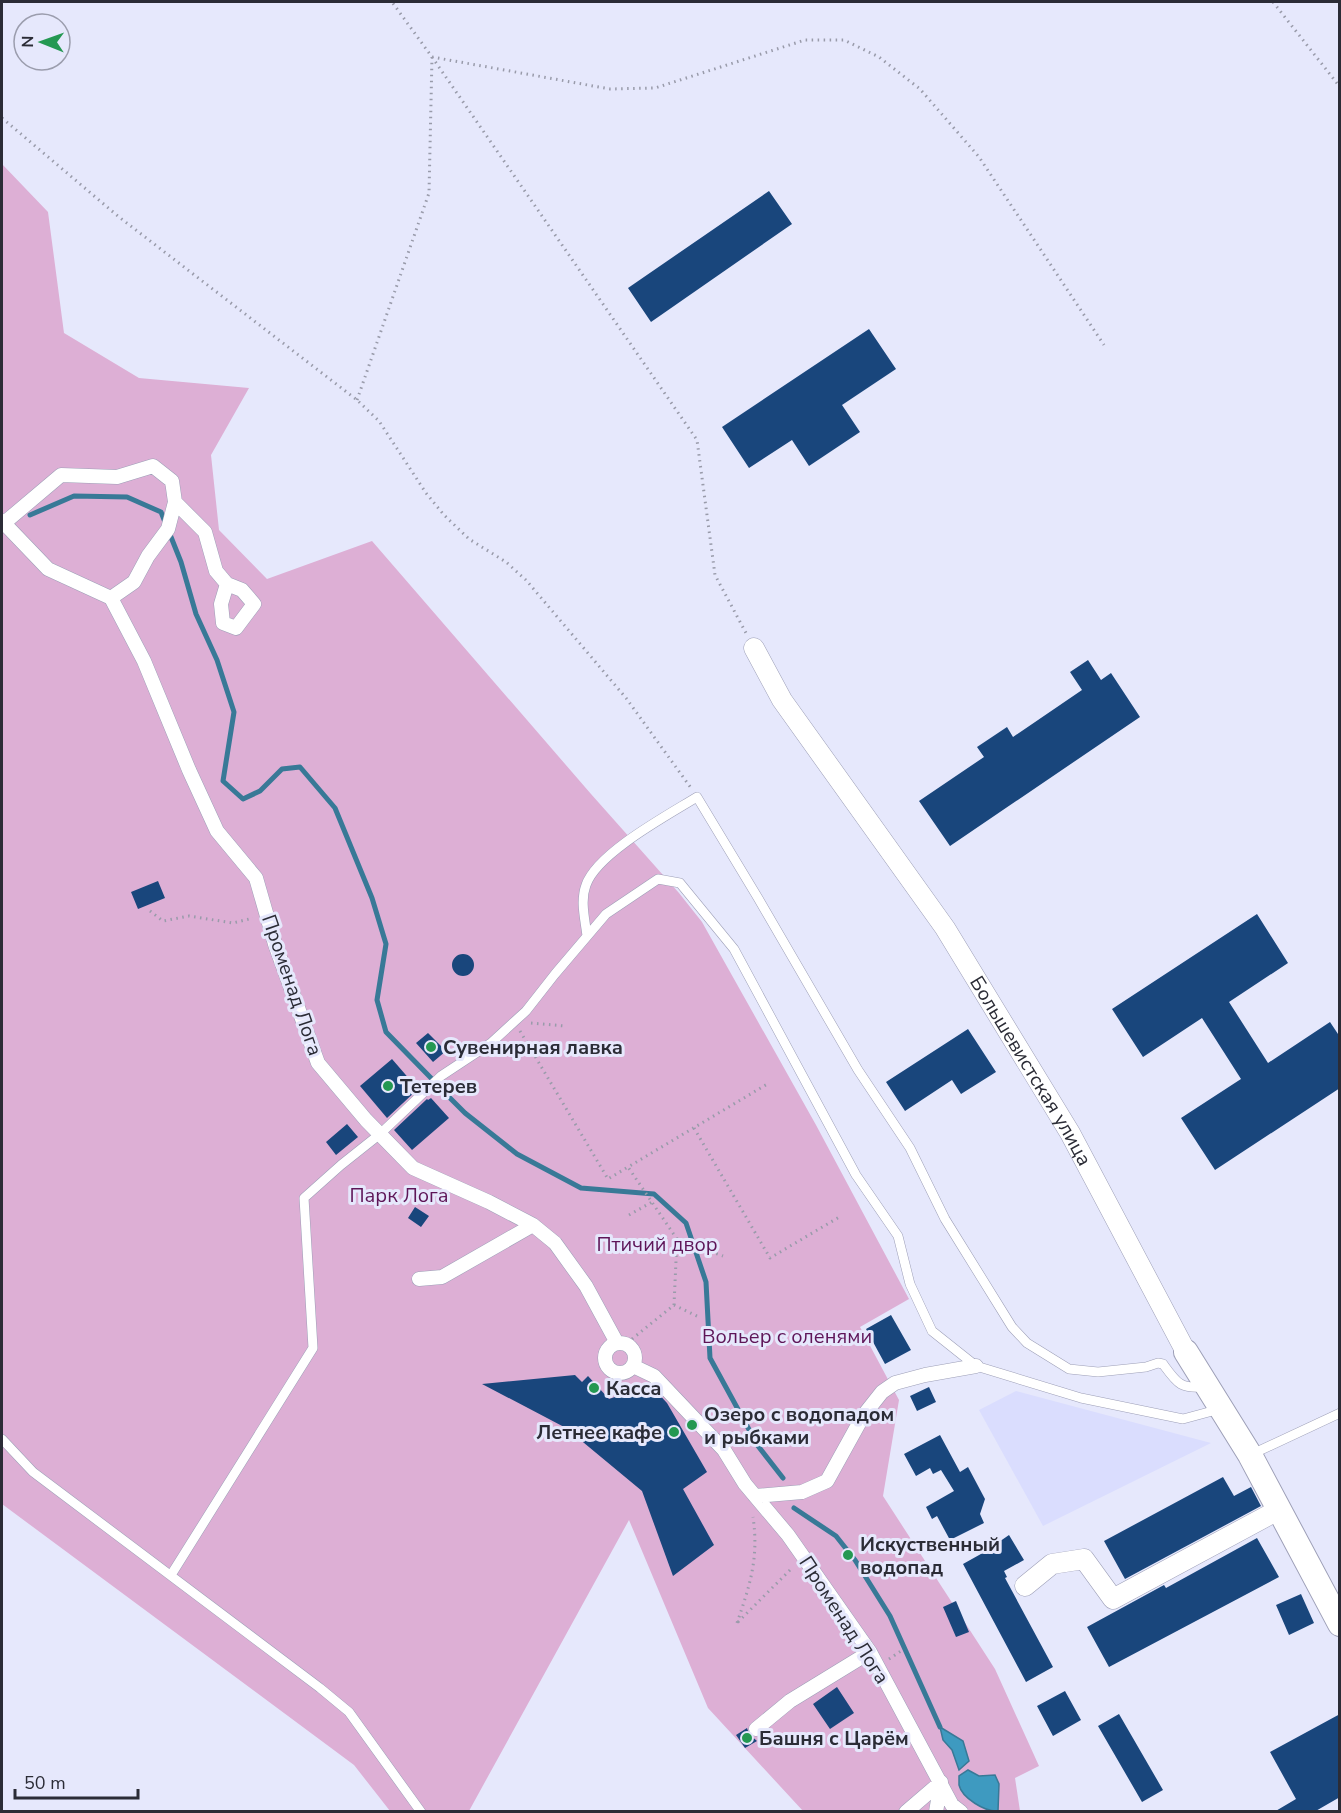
<svg xmlns="http://www.w3.org/2000/svg" width="1341" height="1813" font-family="'Nunito Sans',sans-serif">
<style>
.built{fill:#daddfe}
.green{fill:#ddafd5}
.water{fill:#3e9ac0;stroke:#387997;stroke-width:1.5}
.lines{fill:none;stroke-linecap:round;stroke-linejoin:round}
.stream{stroke:#387997;stroke-width:5}
.building{fill:#19467c}
.service-casing{stroke:#9d9fb7;stroke-width:10}
.pedestrian-casing{stroke:#9d9fb7;stroke-width:15}
.minor-casing{stroke:#9d9fb7;stroke-width:21}
.tertiary-casing{stroke:#9d9fb7;stroke-width:26}
.path{stroke:#999baa;stroke-width:3;stroke-dasharray:1.5 4.5;stroke-linecap:butt}
.service{stroke:#fff;stroke-width:9}
.pedestrian{stroke:#fff;stroke-width:14}
.minor{stroke:#fff;stroke-width:20}
.tertiary{stroke:#fff;stroke-width:24}
.poi-dot{fill:#249852;stroke:#e6e8fc;stroke-width:2}
.labels{text-anchor:middle;dominant-baseline:central;stroke-width:6;stroke-linejoin:round;paint-order:stroke}
.street-label{font-size:20px;fill:#2b2c36;stroke:#e6e8fc}
.poi-label{font-size:20px;font-weight:bold;fill:#2b2c36;stroke:#e6e8fc;text-anchor:start}
.park-label{font-size:20px;fill:#5e1558;stroke:#e6e8fc}
</style>
<rect width="100%" height="100%" fill="#e6e8fc"/>
<path class="built" d="M1016,1391L1211,1443L1043,1526L979,1410Z"/>
<path class="green" d="M2,164L48,212L64,333L139,378L249,388L211,455L219,530L267,579L372,541L591,794L679,893L702,922L816,1125L909,1299L860,1327L899,1400L883,1496L995,1669L1039,1766L1015,1778L1020,1811H803L708,1708L629,1520L469,1811H390L354,1765L2,1504Z"/>
<path class="water" d="M940,1727L963,1741L969,1761L959,1770L952,1750L943,1740Z
M968,1770L979,1776L995,1775L999,1784L998,1811C985,1812 962,1798 959,1785C959,1782 959,1779 959,1776Z"/>
<g class="lines">
<path class="stream" d="M30,515L74,496L127,497L161,512L181,562L196,614L217,660L234,712L223,781L243,799L260,791L282,769L300,767L335,808L372,898L386,944L377,1000L386,1032L431,1078
M442,1090L465,1113L517,1154L581,1188L654,1194L686,1223L706,1282L710,1358L758,1446L783,1478
M794,1508L836,1536L855,1560L890,1616L940,1727"/>
</g>
<path class="building" d="M769,191L792,224L651,322L628,288Z
M869,329L896,369L842,405L860,432L809,466L792,440L749,468L722,427Z
M1088,660L1101,680L1111,673L1140,717L950,846L919,801L984,757L977,747L1007,727L1013,737L1082,690L1070,672Z
M158,881L165,898L138,909L131,892Z
M1257,914L1288,963L1229,1002L1268,1063L1330,1022L1340,1037V1088L1215,1170L1181,1118L1241,1079L1202,1018L1143,1057L1112,1009Z
M452 965a11 11 0 1 1 22 0a11 11 0 1 1-22 0Z
M968,1029L996,1072L961,1094L952,1080L905,1111L886,1082Z
M428,1033L446,1051L433,1062L416,1043Z
M392,1059L418,1089L387,1118L360,1086Z
M431,1098L449,1118L412,1150L394,1130L427,1099L428,1100Z
M347,1124L358,1137L336,1155L326,1142Z
M415,1207L429,1216L421,1227L408,1218Z
M891,1315L911,1350L885,1364L866,1329Z
M575,1375L582,1382L588,1376L609,1399L629,1392L630,1395L655,1390L667,1403L707,1472L683,1489L714,1545L673,1576L642,1491L566,1428L482,1384Z
M929,1387L936,1402L917,1411L910,1396Z
M940,1435L960,1472L968,1467L985,1499L980,1514L984,1523L950,1540L937,1516L932,1519L926,1507L954,1491L941,1470L933,1474L930,1468L916,1476L904,1454Z
M1223,1477L1234,1496L1251,1487L1261,1506L1125,1579L1104,1541Z
M1009,1535L1024,1560L1004,1571L1007,1577L1005,1578L1053,1667L1026,1682L963,1564L997,1545L996,1544Z
M1257,1538L1279,1577L1109,1667L1087,1627L1164,1585L1166,1588Z
M1301,1594L1314,1623L1289,1635L1276,1605Z
M956,1601L969,1632L956,1637L943,1607Z
M837,1687L854,1713L830,1729L813,1704Z
M1065,1691L1081,1720L1053,1736L1037,1706Z
M1119,1714L1163,1790L1142,1802L1098,1726Z
M1340,1714V1797L1314,1812H1274L1296,1799L1270,1752Z
M747,1728L749,1734L757,1741L745,1748L736,1735Z"/>
<g class="lines">
<defs>
<path id="service" d="M587,936C585,919 580,901 586,885C597,853 668,815 697,797L758,898L858,1070L910,1148L945,1219L1012,1327L1027,1343L1069,1369L1098,1372L1146,1367L1158,1363L1163,1364C1177,1383 1180,1389 1204,1387
M2,1439L33,1472L320,1688L349,1712L421,1812
M1250,1455L1340,1413
M171,1575L313,1348L304,1198L341,1165L380,1134L441,1076L491,1043L515,1021L526,1011L555,974L606,914L658,879L680,883L734,949L856,1175L898,1236L910,1284L932,1331L976,1366L1081,1398L1183,1419L1220,1409"/>
<path id="pedestrian" d="M175,502L205,532L216,571L227,584L242,590L254,604L236,628L223,623L221,604L227,584
M2,521L48,569L111,598L144,661L189,770L217,831L256,878L275,944L318,1063L366,1120L413,1168L489,1202L533,1225L555,1243L586,1286L617,1343
M3,524L61,475L117,477L153,466L172,481L175,502L168,529L148,556L134,582L111,598
M419,1279L442,1277L533,1225
M605 1358a15 15 0 1 1 30 0a15 15 0 1 1-30 0Z
M633,1366L654,1376L724,1450L745,1484L788,1535L870,1652L952,1805L961,1812
M755,1496L802,1492L827,1481L863,1416L882,1392L895,1383L925,1375L976,1366
M756,1729L790,1701L870,1652
M906,1812L941,1782
M936,1812L941,1782"/>
<g id="minor">
<path id="s1" d="M754,648L782,700L945,928L1070,1133L1186,1352"/>
<path d="M1025,1586L1052,1564L1084,1559L1113,1599L1280,1509"/>
</g>
<path id="tertiary" d="M1186,1352L1250,1455L1340,1624"/>
</defs>
<use href="#service" class="service-casing"/>
<use href="#pedestrian" class="pedestrian-casing"/>
<use href="#minor" class="minor-casing"/>
<use href="#tertiary" class="tertiary-casing"/>
<path class="path" d="M1273,2L1340,87
M432,57L610,89L655,88L805,40H844L879,57L920,89L979,157L1104,345
M432,57L697,440L715,575L746,633
M2,118L119,217L357,400L379,421L426,493L444,515L469,539L506,562L526,580L626,698L691,788
M357,400L429,193L432,57L392,2
M150,911L163,921L189,916L233,923L253,918
M531,1023L565,1026
M520,1031L608,1179L628,1167
M694,1128L770,1258L841,1216
M629,1215L652,1202
M677,1239L628,1167L769,1083
M674,1305L677,1239L723,1256
M632,1339L674,1305L701,1318
M738,1622L793,1567
M737,1623C750,1585 759,1558 753,1517
M889,1659L901,1651"/>
<use href="#service" class="service"/>
<use href="#pedestrian" class="pedestrian"/>
<use href="#minor" class="minor"/>
<use href="#tertiary" class="tertiary"/>
</g>
<g class="poi-dot">
<circle cx="431" cy="1047" r="6"/>
<circle cx="388" cy="1086" r="6"/>
<circle cx="594" cy="1388" r="6"/>
<circle cx="692" cy="1425" r="6"/>
<circle cx="674" cy="1432" r="6"/>
<circle cx="848" cy="1555" r="6"/>
<circle cx="747" cy="1738" r="6"/>
</g>
<g class="labels">
<g class="street-label">
<text transform="translate(292 985) rotate(71)">Променад Лога</text>
<text stroke="none"><textPath href="#s1" startOffset="506">Большевистская улица</textPath></text>
<text transform="translate(844 1620) rotate(57)">Променад Лога</text>
</g>
<g class="poi-label">
<text x="443" y="1047">Сувенирная лавка</text>
<text x="400" y="1086">Тетерев</text>
<text x="606" y="1388">Касса</text>
<text x="704" y="1414">Озеро с водопадом<tspan x="704" dy="23">и рыбками</tspan></text>
<text x="662" y="1432" text-anchor="end">Летнее кафе</text>
<text x="860" y="1544">Искуственный<tspan x="860" dy="23">водопад</tspan></text>
<text x="759" y="1738">Башня с Царём</text>
</g>
<g class="park-label">
<text x="399" y="1195">Парк Лога</text>
<text x="657" y="1244">Птичий двор</text>
<text x="787" y="1336">Вольер с оленями</text>
</g>
</g>
<rect width="1341" height="1813" fill="none" stroke="#2b2c36" stroke-width="6"/>
<g transform="translate(42 42) rotate(271)"><circle r="28" fill="#e6e8fc" stroke="#9b9dad" stroke-width="1.5"/>
<path d="M0-4.5L10 22L0 15L-10 22Z" fill="#249852"/>
<text y="-9" font-size="16" font-weight="bold" text-anchor="middle" fill="#2b2c36">N</text>
</g>
<path d="M15 1789v9h123v-9" fill="none" stroke="#2b2c36" stroke-width="3"/>
<text x="24" y="1789" font-size="18" fill="#2b2c36" stroke="#e6e8fc" stroke-width="4.5" paint-order="stroke">50 m</text>
</svg>
